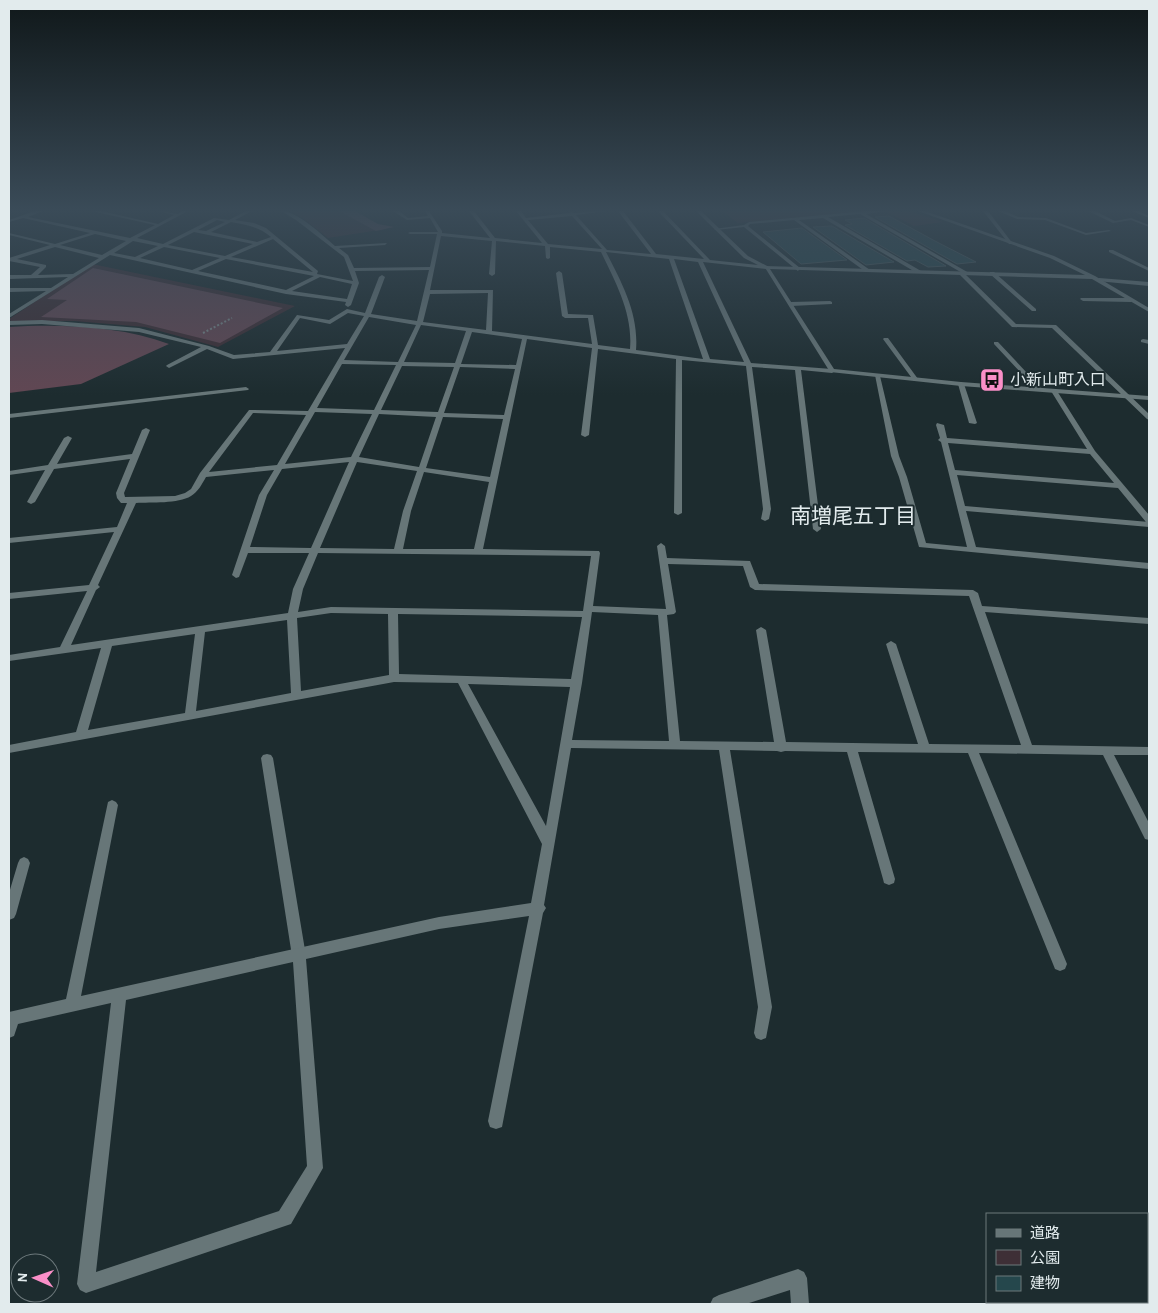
<svg xmlns="http://www.w3.org/2000/svg" width="1158" height="1313" font-family="'Alegreya Sans','Noto Sans JP',sans-serif">
<style>
.green{fill:#3e2f36}
.forest{fill:#614753}
.building{fill:#25474c;stroke:#48585b}
.lines{fill:none;stroke-linecap:round;stroke-linejoin:round}
.path{stroke:#778386;stroke-width:2;stroke-dasharray:2 2;stroke-linecap:butt}
.service{fill:#677678;fill-rule:evenodd}
.minor{fill:#677678;fill-rule:evenodd}
.tertiary{fill:#677678;fill-rule:evenodd}
.labels{text-anchor:middle;dominant-baseline:central;stroke-width:4;stroke-linejoin:round;paint-order:stroke}
.far-poi-label{font-size:16px;fill:#e2ebed;stroke:#1d2c2f;text-anchor:start}
.neighbourhood-label{font-size:21px;fill:#e2ebed;stroke:#1d2c2f}
</style>
<rect width="100%" height="100%" fill="#1d2c2f"/>
<path class="green" d="M290,211H351L386,229L328,238L301,217Z
M722,211H867L738,223Z
M887,212H912L943,222L914,226Z
M92,264L295,306L218,347L145,327L74,321H11L9,319Z"/>
<path class="forest" d="M339,211H355L378,224L394,227L376,231Z
M93,268L283,308L220,343L136,322L41,317L67,300L47,299Z
M9,327C61,324 120,326 169,344L81,384L9,393Z"/>
<path class="building" d="M889,216L935,241L976,262L957,264L875,217Z
M864,218L946,266L928,267L915,260L907,261L845,225L852,224L845,220Z
M832,226L894,262L866,265L813,227Z
M802,228L847,260L801,264L763,232Z"/>
<g class="lines">
<path class="path" d="M203,333L232,318"/>
<path class="service" d="M865,211H886L866,214L969,273L964,274L860,214L828,217L921,271V273H917L823,218L799,220L870,270V272H866L794,220L750,224L748,226L800,268L798,271L744,227L716,230L714,229L744,225L749,222Z
M1081,298H1131L1134,300L1131,302L1083,301L1080,299Z
M1143,339L1149,340V344L1141,342V340Z
M246,387L249,389L248,390L9,418V414Z
M267,754L271,755L273,758L306,956L304,961L299,963L294,961L292,956L261,758L263,755Z"/>
<path class="minor" d="M35,211H43L28,217L130,238L155,225L91,211H101L158,224L174,215L159,211L178,214L182,211H188L137,238L163,244L214,218L229,220L246,211H252L235,220L254,223L266,228L318,271L317,274L353,281L344,257L296,220L281,211C298,211 322,235 335,246L387,243L385,245L339,248L348,255L354,268L430,267L437,234H410L408,233L410,232H438L430,218L407,220L393,211H399L408,218L428,216L425,211H429L442,231V233L490,238L469,211H474L495,238L542,243L516,211H521L526,218L570,213L568,211L574,213L606,211L576,215L607,250L651,254L618,211H623L656,254L704,259L658,211H663L710,260L758,265L744,258L696,211H701L748,256L769,267L766,269L703,262L751,363L832,369L835,371L832,373L801,370L821,529L817,532L813,529L795,370L752,367L771,509L769,519L765,521L761,519L763,509L746,366L682,360V513L678,515L674,513L676,359L598,349L589,435L585,437L581,435L592,348L527,339L483,549L599,551L600,553L593,606L666,609L657,546L661,543L665,546L667,558L750,561L759,584L973,590L978,593L982,606L1149,618V624L985,612L1032,745L1149,747V755H1114L1149,823V840L1145,839L1103,755L979,753L1067,964L1065,969L1060,971L1055,969L1053,964L968,753L858,752L895,879L894,883L889,885L884,883L883,879L847,752L785,751L781,752L777,751L730,750L772,1007L766,1038L761,1040L756,1038L754,1033L758,1007L719,750L571,748L544,905L546,908L543,913L502,1127L496,1129L490,1127L488,1121L529,916L439,929L306,959L323,1168L291,1224L86,1293L80,1290L77,1284L111,1003L18,1024L14,1036L9,1038V1012L66,999L108,802L112,800L116,802L118,805L81,996L439,917L531,903L542,844L458,683L394,682L9,753V745L76,732L101,648L9,661V655L60,647L87,591L9,599V593L89,585L114,532L9,543V538L117,527L127,503H121L117,498L116,493L130,459L54,469L35,502L31,504L27,502L45,470L9,475V471L48,465L64,438L68,436L72,438L57,464L132,454L142,430L146,428L150,430L124,493L125,497L175,496L185,493L191,489L200,473L249,410L308,411L345,348L233,359L207,349L169,368L166,366L167,365L201,347L139,332L42,324L9,325V321L42,320L139,328L209,346L234,355L270,352L297,315L329,320L347,309L365,313L379,277L382,275L385,277L371,314L417,321L429,270L355,271L359,283L351,305L348,307L345,305L346,302L286,294L110,255L9,318V314L46,291L9,292V288H51L68,277L9,279V275H31L40,267L9,261V258L50,245L9,235V233L55,244L90,233L23,218L9,222V220ZM572,216L602,249L548,244L528,220ZM217,220L225,222L206,231L198,230ZM231,222C246,225 258,226 271,237L257,242L211,232ZM194,232L253,244L225,256L168,245ZM95,234L126,241L102,255L60,245ZM441,236L492,241L489,274L492,276L495,274L496,241L545,246L546,258L548,259L550,258V247L601,252C616,283 633,314 630,349L598,345L593,315L568,314L562,273L559,271L556,273L562,316L565,318H588L592,344L492,331L493,290H430ZM273,239L313,272L231,257ZM133,241L158,246L135,257L114,253ZM55,247L99,258L73,274L38,275L46,267V265L17,259ZM164,247L220,258L192,270L140,258ZM606,252L669,259L703,359L636,350C639,314 622,283 606,252ZM226,259L314,276L286,290L198,271ZM674,259L698,262L744,362L710,359ZM320,277L352,284L347,299L292,291ZM488,293L486,330L423,322L430,294ZM348,313L364,316L347,344L277,351L300,318L330,324ZM369,317L416,325L398,362L344,360ZM421,325L466,331L455,363L404,362ZM472,332L522,339L516,365L461,364ZM342,364L396,365L374,410L317,408ZM402,366L454,367L438,412L381,410ZM460,367L515,369L504,415L444,413ZM315,412L372,414L351,457L285,464ZM253,413L306,415L277,465L209,472ZM379,414L436,417L419,467L359,457ZM443,417L503,419L490,477L426,468ZM349,462L311,548L250,547L267,495L282,469ZM357,462L417,471L403,511L394,549L320,548ZM274,470L259,495L232,575L236,578L239,577L248,553H309L293,589L288,613L71,645L96,590L100,587L98,585L136,503C151,502 178,504 191,496C198,492 202,484 206,477ZM424,472L489,482L474,549H403L411,511ZM318,553L591,556L583,611L331,607L298,612L303,589ZM668,564L743,566L750,587L755,590L969,596L1021,745L929,744L896,644L891,641L886,644L918,744L786,742L766,630L761,627L756,630L774,742L680,741L667,615L674,614L676,612ZM592,612L658,615L669,741L572,740L582,683ZM331,613L388,614L389,675L301,691L297,618ZM398,614L582,617L571,679L399,674ZM287,620L291,693L196,711L205,632ZM195,634L185,713L88,730L112,646ZM468,684L570,687L546,826ZM293,962L307,1166L279,1211L96,1272L126,1000Z
M983,211H988L1013,244H1009Z
M998,211H1005L1018,217L1046,218L1086,233L1109,230L1111,231L1086,235L1045,220L1017,219Z
M1088,211H1095L1115,221L1131,218L1149,225V227L1131,220L1113,223Z
M1132,211H1139L1149,216V218Z
M1109,250H1113L1149,268V271L1109,252Z
M959,272H963L1016,324L1056,325L1149,414V420L1147,419L1052,328L1012,327L959,274Z
M990,272H994L1036,309V311H1032L990,274Z
M1099,278L1149,282V286L1097,281L1096,280Z
M830,301L832,302V304L791,306L788,304L791,302Z
M884,338H888L918,379V381H914L883,339Z
M994,342H998L1042,389V391H1038L994,344Z
M875,375L880,376L899,456L907,477L926,543L967,547L941,442L938,440L940,438L936,425L937,423L944,425L947,438L1087,449L1051,391L1054,389L1057,391L1095,451L1149,515V522H1146L1118,488L957,475L965,506L1149,522V527L966,511L976,547L1149,563V569L919,547L899,477L891,456ZM948,443L1090,454L1114,483L955,470Z
M961,382L964,384L977,423L975,424L969,423L958,384Z
M24,857L28,859L30,863L16,914L14,918L9,920V893L18,863L20,859Z
M798,1269L804,1272L807,1278L809,1304H791L790,1290L746,1304H710L713,1298L719,1295Z
M1147,1280H1149V1298H1147Z
M1045,1302H1078L1077,1304H1044Z"/>
<path class="tertiary" d="M918,211H925L1054,256L1095,276L1149,308V312L1092,279L770,269L834,369L961,382L1149,396V400L961,386L830,372L764,266L1085,275L1050,258Z"/>
</g>
<linearGradient id="sky" x2="0" y2="1"><stop stop-color="#10181a"/><stop offset="0.53" stop-color="#3a4b58"/><stop offset="1" stop-color="#3a4b58" stop-opacity="0"/></linearGradient>
<rect width="1158" height="395" fill="url(#sky)"/>
<defs>
<symbol id="bus-square" viewBox="-11 -11 22 22"><rect x="-9" y="-9" width="18" height="18" rx="4" fill="#fa8fc8" stroke="#1d2c2f"/><path d="M-5-6H5V4H4V6H2V4H-2V6H-4V4H-5ZM-3.5-4V0h7V-4ZM-3.5 1.2v1.5H-2V1.2ZM2 1.2v1.5H3.5V1.2Z" fill="#111"/></symbol>
</defs>
<g fill-rule="evenodd">
<use href="#bus-square" x="978" y="366" width="28" height="28"/>
</g>
<g class="labels">
<g class="far-poi-label">
<text x="1010" y="380">小新山町入口</text>
</g>
<g class="neighbourhood-label">
<text x="853" y="516">南増尾五丁目</text>
</g>
</g>
<rect width="1158" height="1313" fill="none" stroke="#e2ebed" stroke-width="20"/>
<rect x="986" y="1213" width="162" height="90" fill="#1d2c2f" stroke="#6c787b"/>
<rect x="996" y="1229" width="25" height="8" fill="#677678" stroke="#6c787b"/>
<text x="1030" y="1238" font-size="15" fill="#e2ebed">道路</text>
<rect x="996" y="1250" width="25" height="15" fill="#3e2f36" stroke="#6c787b"/>
<text x="1030" y="1263" font-size="15" fill="#e2ebed">公園</text>
<rect x="996" y="1276" width="25" height="15" fill="#25474c" stroke="#6c787b"/>
<text x="1030" y="1288" font-size="15" fill="#e2ebed">建物</text>
<g transform="translate(35 1278) rotate(272)"><circle r="24" fill="#1d2c2f" stroke="#6c787b"/>
<path d="M0-4L9 19L0 12L-9 19Z" fill="#fa8fc8"/>
<text y="-8" font-size="14" font-weight="bold" text-anchor="middle" fill="#e2ebed">N</text>
</g>
</svg>
